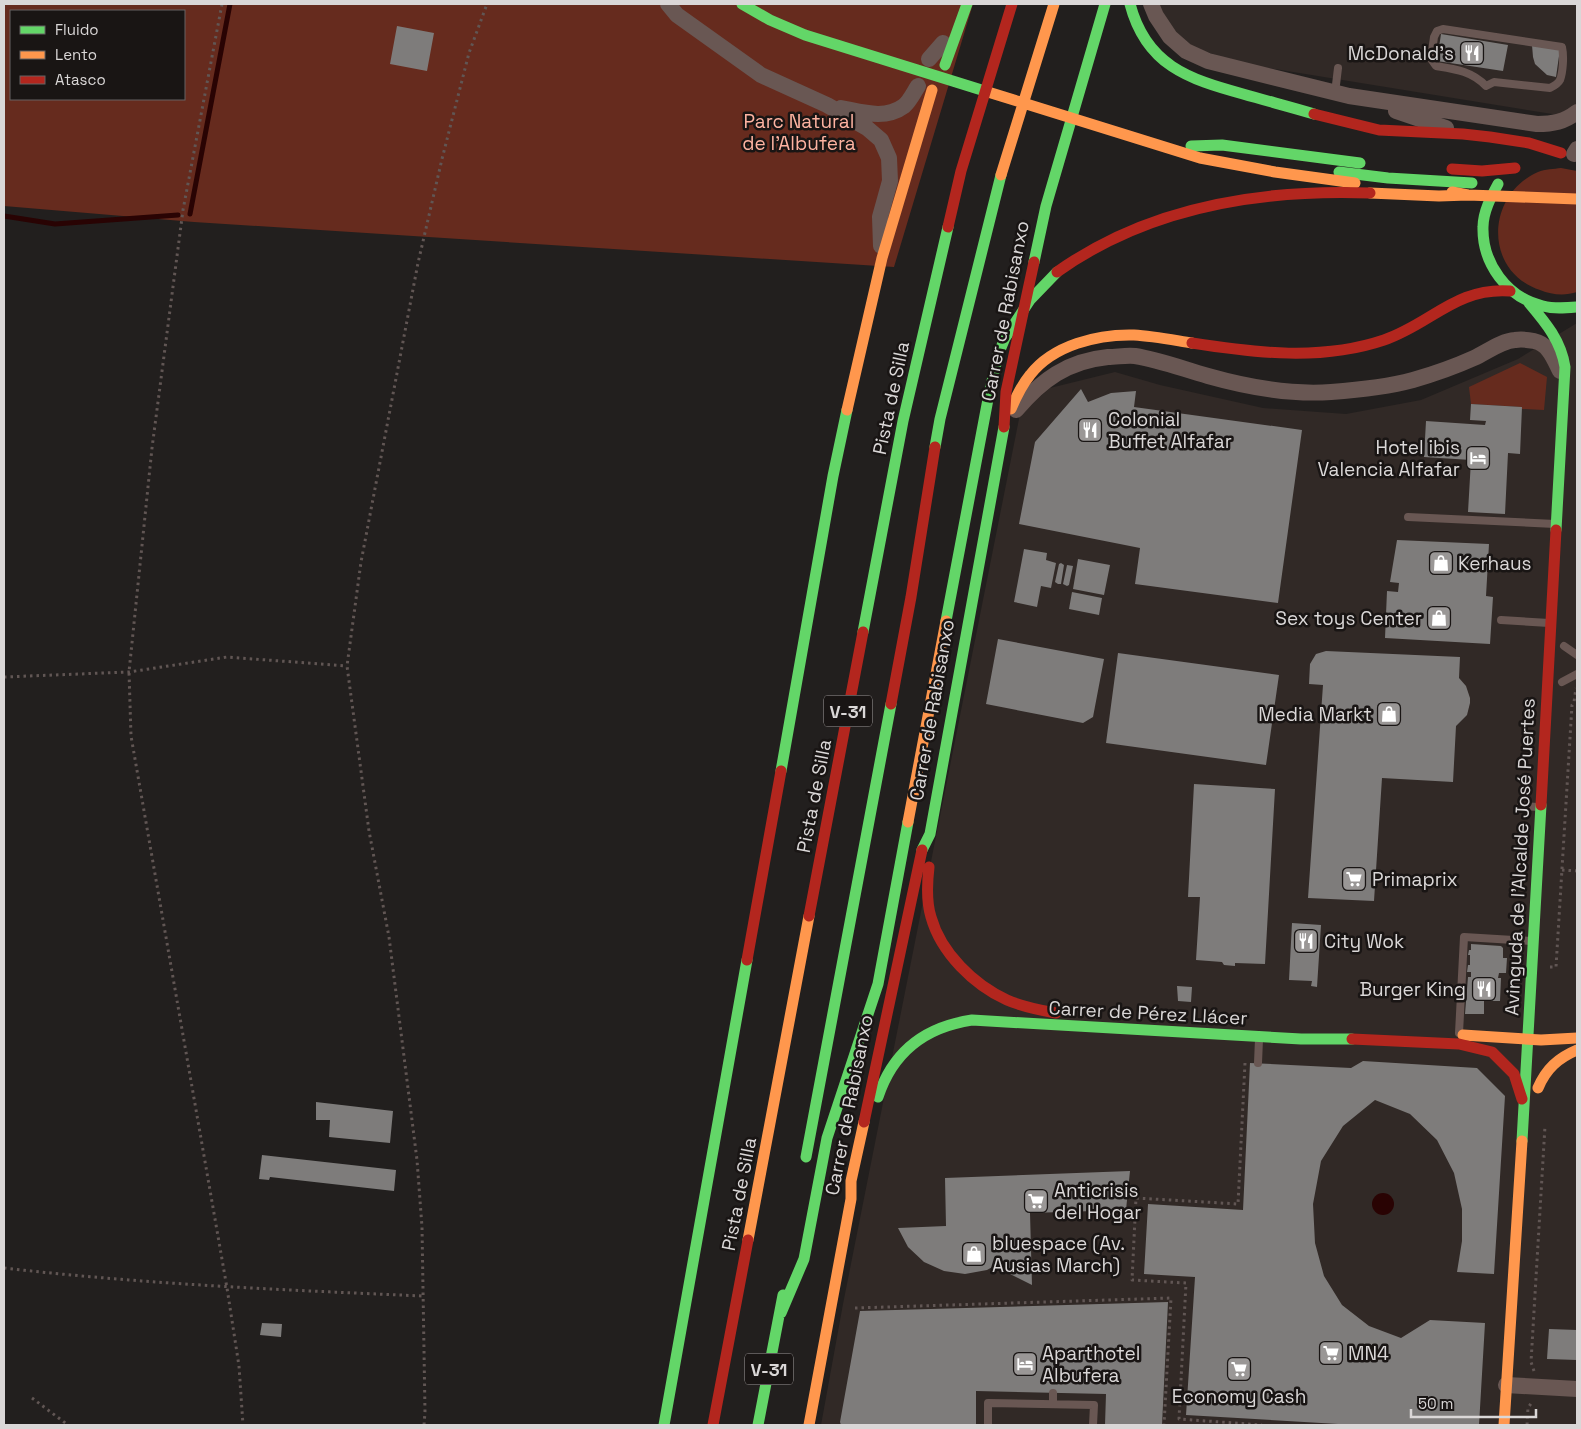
<svg xmlns="http://www.w3.org/2000/svg" width="1581" height="1429" font-family="'Space Grotesk',sans-serif">
<style>
.built{fill:#312926}
.green{fill:#662b1e;fill-rule:evenodd}
.water{fill:#290303}
.lines{fill:none;stroke-linecap:round;stroke-linejoin:round}
.stream{stroke:#290303;stroke-width:5}
.building{fill:#7e7c7b}
.path{stroke:#615654;stroke-width:3;stroke-dasharray:2.5 4;stroke-linecap:butt}
.lane{stroke:#695753;stroke-width:8}
.street{stroke:#695753;stroke-width:16}
.fast{stroke:#63d668;stroke-width:11}
.slow{stroke:#ff974d;stroke-width:11}
.jam{stroke:#b3261e;stroke-width:11}
.labels{text-anchor:middle;dominant-baseline:central;stroke-width:5;stroke-linejoin:round;paint-order:stroke}
.shield{fill:#191514;stroke:#a09d9c;stroke-width:1}
.shield-label{font-size:18px;font-weight:bold;fill:#dad7d7}
.poi-label{font-size:19px;fill:#dad7d7;stroke:#191514;text-anchor:start}
.park-label{font-size:19px;fill:#feb3a1;stroke:#191514}
.street-label{font-size:19px;fill:#dad7d7;stroke:#191514}
</style>
<rect width="100%" height="100%" fill="#221f1e"/>
<path class="built" d="M1155,4H1577V118L1243,64L1177,42Z
M1577,323V1425H821L843,1304L1020,414L1050,388L1115,372L1160,385L1263,408L1346,414L1421,400L1518,359Z"/>
<path class="green" d="M4,4H973L894,267L194,222L4,206ZM11,11H184V99H11Z
M1561,168L1577,171V292C1565,296 1552,295 1540,290C1483,271 1486,195 1538,172C1545,169 1554,169 1561,168Z
M1520,363L1547,377L1544,410L1522,409V407L1471,404L1469,387Z"/>
<path class="water" d="M1372 1204a11 11 0 1 1 22 0a11 11 0 1 1-22 0Z"/>
<g class="lines">
<path class="stream" d="M190,214L230,4
M4,216L55,224L178,215"/>
</g>
<path class="building" d="M397,26L434,33L427,71L390,64Z
M1441,34L1508,45L1503,71L1437,61Z
M1532,45L1560,49L1556,77L1547,75L1535,64L1533,57Z
M1081,389L1088,402L1111,393L1136,391L1134,407L1302,430L1278,603L1135,584L1140,548L1019,524L1035,442Z
M1471,404L1522,407L1520,454L1508,453L1505,514L1468,512L1471,460L1424,457L1426,421L1485,425L1486,421L1470,420Z
M1397,540L1489,544L1486,596L1493,597L1490,644L1385,638L1387,591L1398,592L1399,583L1390,582Z
M1024,549L1047,553L1046,560L1056,563L1051,588L1041,586L1037,607L1014,602Z
M1078,559L1110,565L1104,595L1073,589Z
M1061,563L1064,565L1061,584H1058L1055,582L1059,564Z
M1067,565L1073,566L1069,585L1067,586L1063,584Z
M1072,592L1102,598L1099,615L1069,609Z
M998,639L1104,659L1093,717L1083,723L986,704Z
M1326,651L1460,657L1459,678L1466,686L1470,698V703L1467,715L1456,726L1453,782L1382,778L1374,901L1308,898L1323,685L1309,684L1310,664L1316,654Z
M1118,653L1279,675L1266,765L1106,743Z
M1194,784L1275,789L1265,964L1235,963V966L1224,965L1222,962L1196,960L1200,897H1188Z
M1292,923L1321,925L1317,987L1311,986L1312,981L1289,980Z
M1471,944L1501,946L1503,948V958H1507L1506,973H1499L1498,978H1501L1500,1001H1484V1014H1465L1468,977H1471V972H1467L1468,965H1470V955H1468L1469,950H1471Z
M1177,986L1192,987L1191,1002L1178,1001Z
M1363,1061L1477,1068L1505,1096L1494,1274L1457,1272L1462,1241V1209L1454,1173L1437,1140L1410,1114L1375,1100L1343,1126L1321,1161L1313,1204L1315,1243L1324,1276L1342,1305L1369,1326L1401,1338L1430,1320L1485,1323L1479,1425H1355L1186,1415L1195,1277L1144,1274L1148,1204L1243,1210L1250,1063L1351,1068Z
M316,1102L393,1111L390,1143L329,1137L330,1120H316Z
M262,1155L396,1170L394,1191L270,1177L269,1180L259,1179Z
M1130,1171L1126,1210L1030,1213L1032,1285L994,1266L987,1270L965,1274L944,1271L924,1262L908,1247L898,1228L946,1226L945,1178Z
M1168,1302L1162,1425H1105L1106,1394L976,1391V1425H841L840,1422L860,1311Z
M262,1323L282,1324L281,1337L260,1335Z
M1549,1329L1577,1330V1360L1547,1359Z"/>
<g class="lines">
<path class="path" d="M222,4L183,210L152,448L129,672L131,736L227,1288L239,1366L243,1425
M4,677L129,672L227,657L347,666
M1562,870L1577,871
M1550,967H1556L1572,705L1574,702L1576,688
M1245,1063L1238,1204L1136,1198L1132,1280L1186,1283L1179,1419L1262,1425
M4,1268C143,1284 283,1290 423,1296
M855,1308L1171,1298L1164,1425
M1534,1371L1531,1362L1545,1126
M32,1398L68,1425
M424,1425L425,1412L422,1227L417,1160L389,937L369,831L347,666L361,562L418,263L442,159L469,53L487,4
M1527,1425L1528,1408L1532,1402"/>
<path class="lane" d="M1443,29L1562,47C1564,56 1563,72 1560,80C1558,84 1554,86 1550,88L1494,82L1486,86C1472,71 1455,69 1436,66L1431,59L1434,37L1437,31Z
M1335,93L1338,68
M1408,517L1555,524
M1501,620L1549,623
M1564,646L1577,655
M1562,682L1577,674
M1521,806L1539,807
M1459,1033L1464,937L1531,941
M1258,1063L1259,1039
M1053,1393V1404
M988,1425V1403L1094,1405L1093,1425"/>
<path class="street" d="M668,4L677,15L761,75L827,105L867,128L881,140L889,158L890,181L880,217L881,246
M1151,4L1156,16L1170,37L1186,51L1208,61L1349,96L1537,124C1553,124 1564,122 1577,112
M929,59L943,43
M841,108C862,112 885,120 904,106C910,101 914,92 918,86
M1396,111L1446,128
M1574,154L1577,149
M1016,410C1042,380 1067,361 1108,357C1117,357 1126,355 1135,356C1160,360 1183,369 1208,376C1247,387 1290,395 1331,392C1358,390 1387,387 1413,380C1434,374 1454,367 1474,358C1487,352 1501,341 1515,340C1521,339 1529,340 1534,341C1549,344 1554,359 1560,371
M1506,1385L1577,1389"/>
<path class="fast" d="M742,4L770,20L805,35L988,92
M1130,4C1146,65 1188,79 1243,94C1267,101 1291,107 1314,114
M945,65L967,4
M1191,146L1222,145L1360,163
M1339,172L1388,178L1472,183
M1498,184C1491,197 1483,212 1483,227C1482,263 1507,298 1543,306C1554,309 1565,308 1577,307
M1034,262L1046,206L1105,4
M1529,303C1546,323 1561,341 1565,367L1556,530
M935,447L940,419L1001,175
M946,621L989,394L998,355L1005,338L1030,300L1057,272
M863,632L903,421L948,227
M781,771L833,476L847,410
M922,850L930,834L1004,427
M878,1097C893,1051 925,1027 972,1020L1301,1039H1352
M1522,1141L1541,805
M806,1157L891,704
M781,1313L804,1259L827,1138L878,984L908,822
M664,1425L747,960
M758,1425L783,1295"/>
<path class="slow" d="M988,92L1200,158L1275,172L1355,183
M1001,175L1054,4
M1452,192L1468,195L1577,199
M1370,193L1439,196L1468,195
M1011,409C1016,397 1021,386 1030,375C1053,345 1098,334 1134,335C1153,336 1173,340 1192,343
M847,410L882,258L932,90
M908,822L946,621
M1463,1035L1541,1040L1577,1038
M1538,1088C1546,1069 1558,1058 1577,1050
M748,1240L809,916
M809,1425L851,1199V1181L864,1122
M1504,1425L1522,1141"/>
<path class="jam" d="M1314,114L1379,130L1463,134L1490,137L1529,143L1561,153
M1452,169L1482,171L1515,168
M948,227L961,171L1012,4
M1057,272C1148,207 1260,189 1370,193
M1192,343C1256,353 1322,361 1384,340C1431,324 1456,287 1510,291
M1004,427L1006,392L1034,262
M891,704L911,597L935,447
M1541,805L1556,530
M929,867C927,884 926,901 931,917C941,953 974,985 1007,1000C1023,1007 1039,1010 1056,1013
M809,916L863,632
M747,960L781,771
M1352,1039L1459,1044L1492,1052L1514,1074L1522,1099
M864,1122L922,850
M713,1425L748,1240"/>
</g>
<defs>
<symbol id="restaurant-square" viewBox="-11 -11 22 22"><rect x="-9" y="-9" width="18" height="18" rx="4" fill="#9a9796" stroke="#191514"/><path d="M-5-6h1v4h1v-4h1v4h1v-4h1v5L-1.5 .5V6h-2V.5L-5-1ZM5-6V6H3V1.5H1.5Q1.5-4 5-6Z" fill="#fff"/></symbol>
<symbol id="hotel-square" viewBox="-11 -11 22 22"><rect x="-9" y="-9" width="18" height="18" rx="4" fill="#9a9796" stroke="#191514"/><path d="M-6-4.5h1.5V1H6V5H4.5V3h-9V5H-6ZM-4 0a1.8 1.8 0 1 1 3.6 0ZM.5 0V-2.5h3Q6-2.5 6 0Z" fill="#fff"/></symbol>
<symbol id="shop-square" viewBox="-11 -11 22 22"><rect x="-9" y="-9" width="18" height="18" rx="4" fill="#9a9796" stroke="#191514"/><path d="M-5-2.5h2.3a2.7 3.5 0 0 1 5.4 0H5L5.5 6h-11ZM-1.5-2.5h3a1.5 2.3 0 0 0-3 0Z" fill="#fff"/></symbol>
<symbol id="supermarket-square" viewBox="-11 -11 22 22"><rect x="-9" y="-9" width="18" height="18" rx="4" fill="#9a9796" stroke="#191514"/><path d="M-6-5.5h2.5l.6 2H6L4.5 2H-2.5L-4.4-4H-6ZM-1.5 3.2a1.3 1.3 0 1 0 .1 0ZM3 3.2a1.3 1.3 0 1 0 .1 0Z" fill="#fff"/></symbol>
</defs>
<g fill-rule="evenodd">
<use href="#restaurant-square" x="1458" y="39" width="28" height="28"/>
<use href="#restaurant-square" x="1076" y="416" width="28" height="28"/>
<use href="#hotel-square" x="1464" y="444" width="28" height="28"/>
<use href="#shop-square" x="1427" y="549" width="28" height="28"/>
<use href="#shop-square" x="1425" y="604" width="28" height="28"/>
<use href="#shop-square" x="1375" y="700" width="28" height="28"/>
<use href="#supermarket-square" x="1340" y="865" width="28" height="28"/>
<use href="#restaurant-square" x="1292" y="927" width="28" height="28"/>
<use href="#restaurant-square" x="1470" y="975" width="28" height="28"/>
<use href="#supermarket-square" x="1022" y="1187" width="28" height="28"/>
<use href="#shop-square" x="960" y="1240" width="28" height="28"/>
<use href="#supermarket-square" x="1317" y="1339" width="28" height="28"/>
<use href="#hotel-square" x="1011" y="1350" width="28" height="28"/>
<use href="#supermarket-square" x="1225" y="1355" width="28" height="28"/>
</g>
<g class="labels">
<g class="shield">
<rect x="824" y="695.5" width="48" height="31" rx="4"/>
<rect x="745" y="1353.5" width="48" height="31" rx="4"/>
</g>
<g class="shield-label">
<text x="848" y="711">V-31</text>
<text x="769" y="1369">V-31</text>
</g>
<g class="poi-label">
<text x="1454" y="53" text-anchor="end">McDonald's</text>
<text x="1108" y="419">Colonial<tspan x="1108" dy="22">Buffet Alfafar</tspan></text>
<text x="1460" y="447" text-anchor="end">Hotel ibis<tspan x="1460" dy="22">Valencia Alfafar</tspan></text>
<text x="1458" y="563">Kerhaus</text>
<text x="1422" y="618" text-anchor="end">Sex toys Center</text>
<text x="1372" y="714" text-anchor="end">Media Markt</text>
<text x="1372" y="879">Primaprix</text>
<text x="1324" y="941">City Wok</text>
<text x="1466" y="989" text-anchor="end">Burger King</text>
<text x="1054" y="1190">Anticrisis<tspan x="1054" dy="22">del Hogar</tspan></text>
<text x="992" y="1243">bluespace (Av.<tspan x="992" dy="22">Ausias March)</tspan></text>
<text x="1042" y="1353">Aparthotel<tspan x="1042" dy="22">Albufera</tspan></text>
<text x="1348" y="1353">MN4</text>
<text x="1239" y="1396" text-anchor="middle">Economy Cash</text>
</g>
<g class="park-label">
<text x="799" y="121">Parc Natural<tspan x="799" dy="22">de l'Albufera</tspan></text>
</g>
<g class="street-label">
<text transform="translate(1005 311) rotate(-79)">Carrer de Rabisanxo</text>
<text transform="translate(891 398) rotate(-78)">Pista de Silla</text>
<text transform="translate(932 710) rotate(-80)">Carrer de Rabisanxo</text>
<text transform="translate(814 796) rotate(-79)">Pista de Silla</text>
<text transform="translate(1520 857) rotate(-87)">Avinguda de l'Alcalde José Puertes</text>
<text transform="translate(1148 1013) rotate(3)">Carrer de Pérez Llácer</text>
<text transform="translate(849 1105) rotate(-79)">Carrer de Rabisanxo</text>
<text transform="translate(739 1194) rotate(-79)">Pista de Silla</text>
</g>
</g>
<rect width="1581" height="1429" fill="none" stroke="#dad7d7" stroke-width="10"/>
<rect x="10" y="10" width="175" height="90" fill="#191514" stroke="#666362"/>
<rect x="20" y="26" width="25" height="8" fill="#63d668" stroke="#666362"/>
<text x="55" y="35" font-size="15" fill="#dad7d7">Fluido</text>
<rect x="20" y="51" width="25" height="8" fill="#ff974d" stroke="#666362"/>
<text x="55" y="60" font-size="15" fill="#dad7d7">Lento</text>
<rect x="20" y="76" width="25" height="8" fill="#b3261e" stroke="#666362"/>
<text x="55" y="85" font-size="15" fill="#dad7d7">Atasco</text>
<path d="M1411 1409v8h125v-8" fill="none" stroke="#dad7d7" stroke-width="2.5"/>
<text x="1418" y="1409" font-size="15" fill="#dad7d7" stroke="#191514" stroke-width="4" paint-order="stroke">50 m</text>
</svg>
